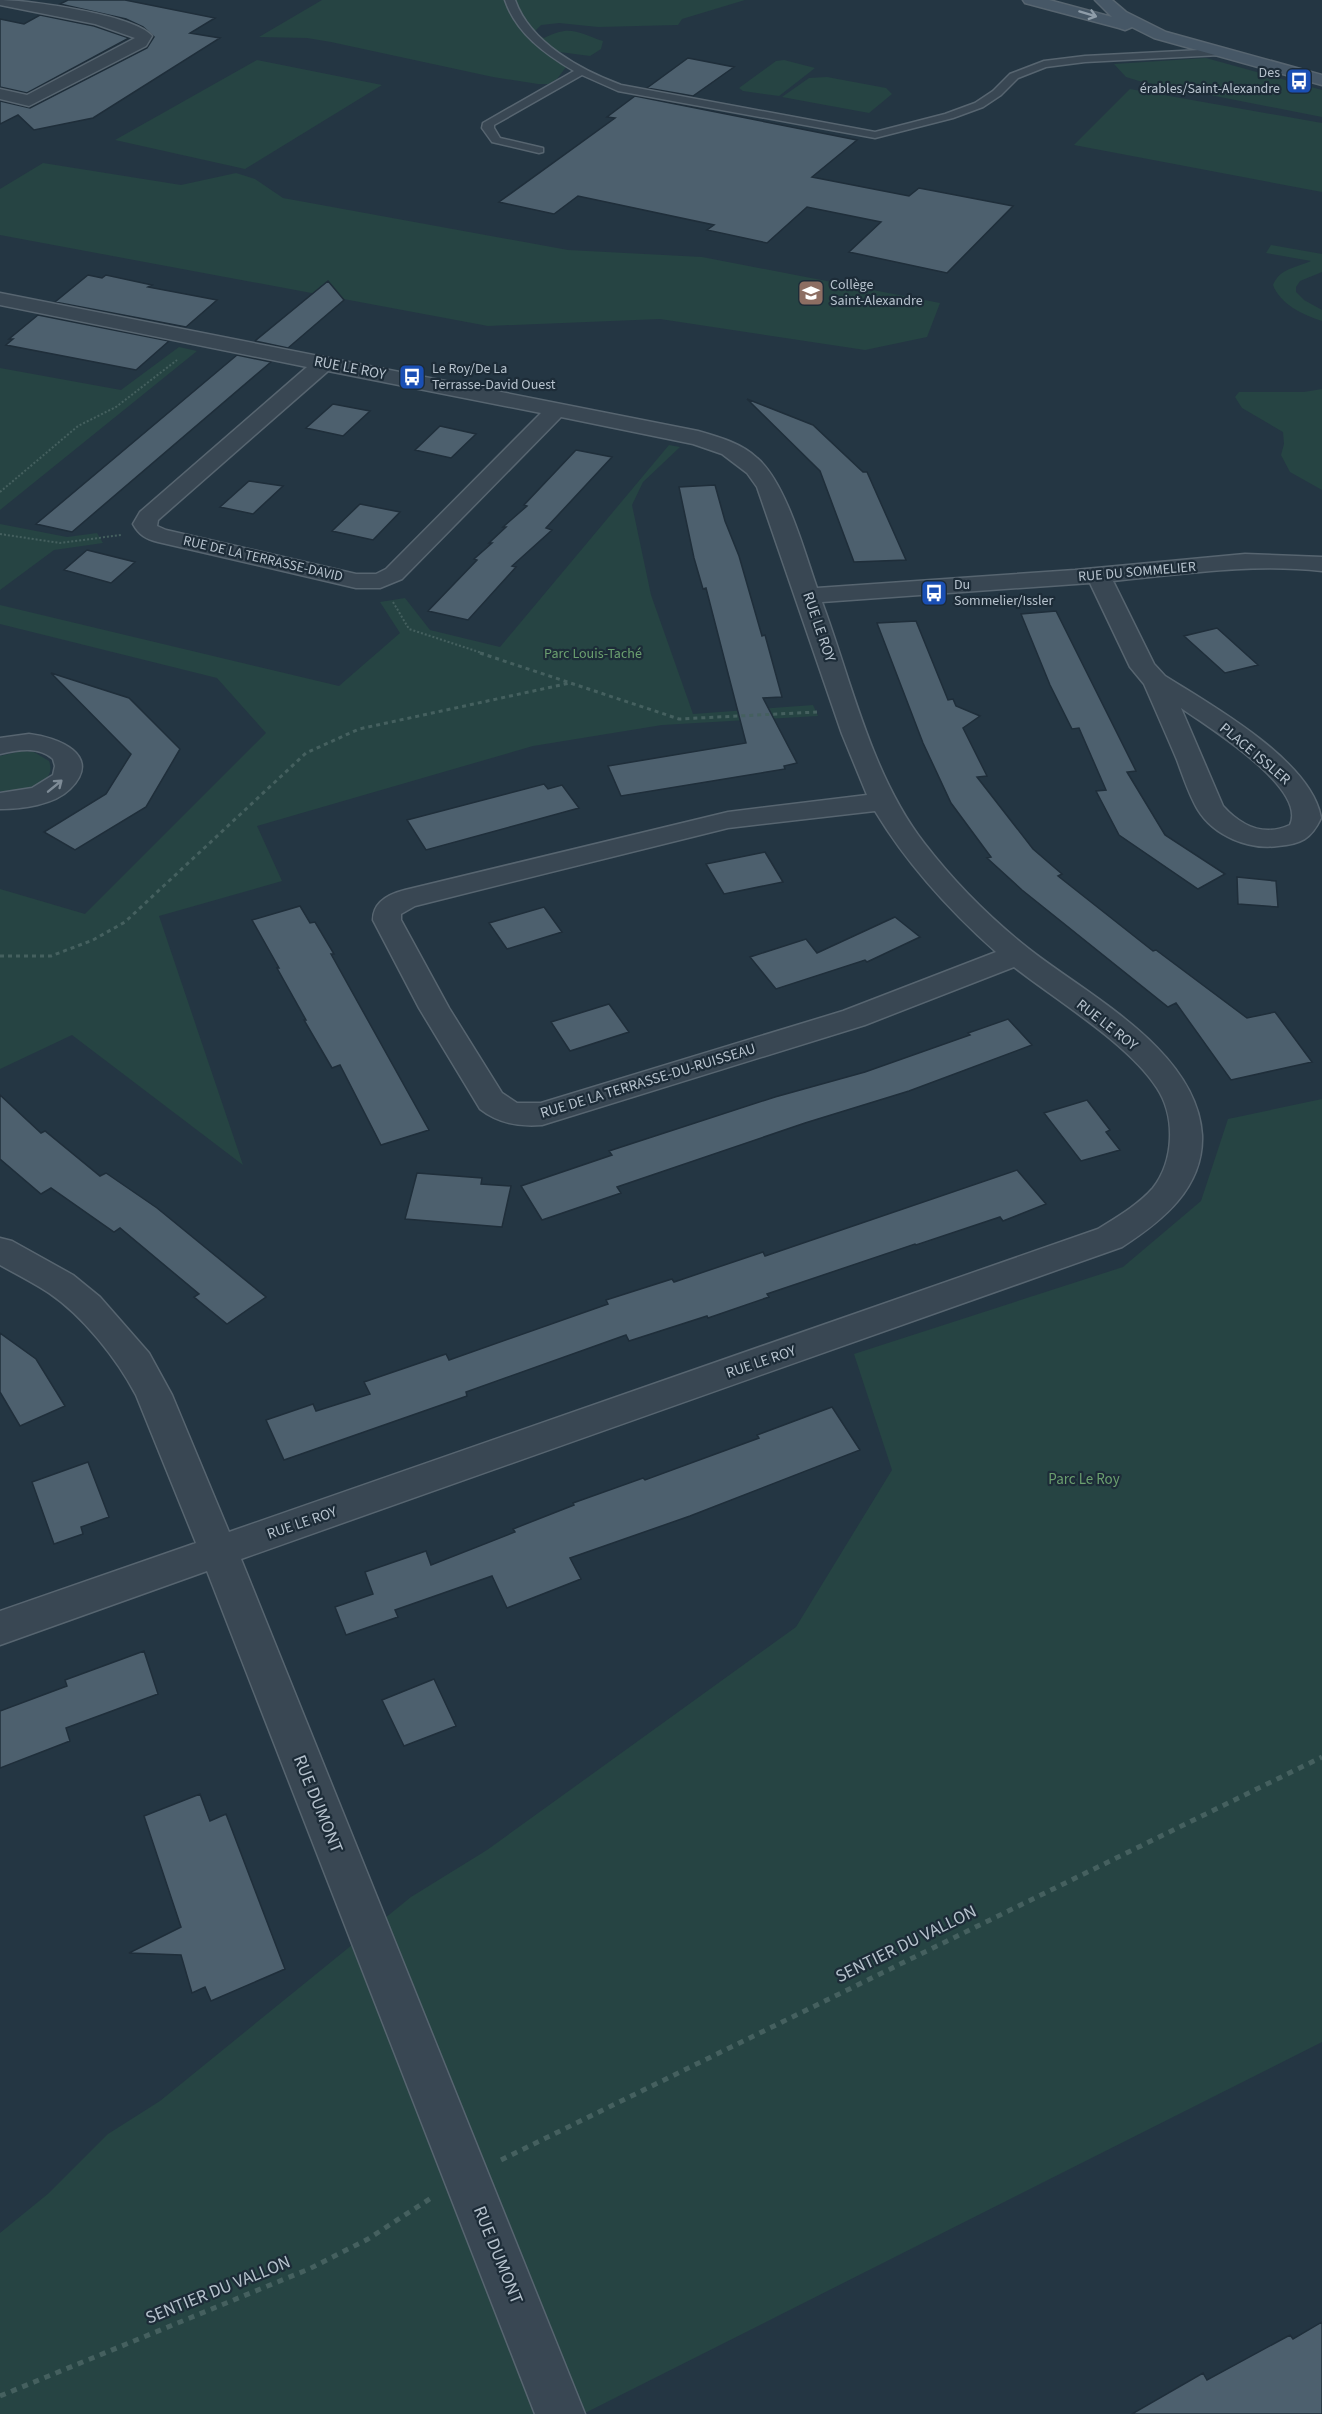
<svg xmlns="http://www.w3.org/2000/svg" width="1322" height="2414" font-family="'Source Sans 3',sans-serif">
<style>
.green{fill:#264443}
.building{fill:#4d606e;stroke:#1f2e3a;stroke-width:1.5}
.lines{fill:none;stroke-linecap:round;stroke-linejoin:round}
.lane-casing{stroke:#576570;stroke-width:3}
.street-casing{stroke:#576570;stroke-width:3}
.secondary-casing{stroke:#576570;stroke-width:3}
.path-far2{stroke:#45605f;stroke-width:2;stroke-dasharray:2 2;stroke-linecap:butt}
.path-far1{stroke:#45605f;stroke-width:3;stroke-dasharray:4 4;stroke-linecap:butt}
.path{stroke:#45605f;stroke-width:5;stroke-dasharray:6 6;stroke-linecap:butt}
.lane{fill:#394753;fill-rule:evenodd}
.street{fill:#394753;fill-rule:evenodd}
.secondary{fill:#465766;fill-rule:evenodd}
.oneway{stroke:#8f9da9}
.oneway2{stroke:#7e8b96}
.labels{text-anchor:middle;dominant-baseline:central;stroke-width:4.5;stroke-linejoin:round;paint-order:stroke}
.far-poi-label{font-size:14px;fill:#b6c2cd;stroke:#1d2c38;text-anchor:start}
.far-street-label{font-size:14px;fill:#b6c2cd;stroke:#1d2c38}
.far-park-label{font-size:14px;fill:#6b9f6f;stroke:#1d2c38}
.street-label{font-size:15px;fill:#b6c2cd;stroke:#1d2c38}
.park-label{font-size:15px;fill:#6b9f6f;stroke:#1d2c38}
.near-street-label{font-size:18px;fill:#b6c2cd;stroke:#1d2c38}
</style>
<rect width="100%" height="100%" fill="#243643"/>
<path class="green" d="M322,0H745L682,19L678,25L598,27L559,23L541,25L532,34L544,38C571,24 578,33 603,41L601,49L590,56L552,51L556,61L566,67L557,79L548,84H538L493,77L331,42L307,38L259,37Z
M1206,58L1322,90V117L1139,81L1126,77L1114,64Z
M257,60L382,85L245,169L115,140Z
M784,60L815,68L779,96L743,91L739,88L776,61Z
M827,77L886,88L892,94L869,113L782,97L809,78Z
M1130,89L1322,123V192L1074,145Z
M43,163L181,185L236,173L255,179L283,198L568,250L702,257L940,303L927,337L865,350L660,319L488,326L0,235V189Z
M1271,245L1322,254V272L1300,281L1296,287V292L1304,300L1322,310V321C1303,315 1280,304 1273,285C1280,268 1296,268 1311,261L1266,253Z
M179,347L197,351L0,510V368L121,390Z
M1322,389V490L1290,472L1281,455L1284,444L1283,432L1242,408L1235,397L1239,392H1304Z
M669,445L680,447L643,482L632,505L651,595L693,714L813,705L818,716L662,725L533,746L257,826L282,881L159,916L243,1165L72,1035L0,1069V889L85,914L266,733L217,678L0,624V605L339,686L400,633L380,602L405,598L430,630L500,647Z
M0,524L67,537L97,533L103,543L54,550L0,590Z
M22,751L34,752L49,761C59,786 17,793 0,791V756Z
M1322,1099V2042L583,2414H0V2233L49,2193L108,2134L160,2101L411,1897L487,1850L796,1627L892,1470L854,1354L1123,1267L1201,1201L1228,1119Z"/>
<path class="building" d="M68,0H125L215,18L190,33L220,38L93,118L34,130L18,115L0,124V101L30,108L147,48L154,37L143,27L126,19L60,4Z
M40,15L94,26L129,38L27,93L0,87V19L24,24Z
M688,58L734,67L693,96L647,88Z
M635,96L857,140L812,177L909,196L919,188L1013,206L947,273L849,252L881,222L807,207L767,243L707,230L714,225L578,196L554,214L499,202L615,118L607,117Z
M88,275L102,278L106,275L152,285L148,287L217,300L186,327L55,302Z
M328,281L344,300L288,348L255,341Z
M38,315L169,341L136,370L6,345L13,339H9Z
M237,355L271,362L72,532L36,524Z
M747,399L813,425L863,472H867L906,560L854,562L820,471Z
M333,404L370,411L343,436L306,428Z
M440,426L476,434L451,458L415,450Z
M576,450L612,457L546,528L552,530L512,566L516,567L468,620L428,611L477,560L474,559L492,543H489L506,527H503L527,506L524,505Z
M249,481L283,486L253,514L220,507Z
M715,485L725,521L739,556L762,636L765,635L782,697L763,698L797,763L784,766L785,769L621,796L608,766L746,743L706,588L703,589L694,558L679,487Z
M360,504L400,512L373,540L332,531Z
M87,550L135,562L111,583L64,570Z
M1056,611L1136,771L1127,772L1165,835L1225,874L1198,889L1119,835L1096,791L1106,790L1079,728L1072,729L1050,685L1021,614Z
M916,621L948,700L953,699L956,706L980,716L963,728L987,776L977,777L1033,849L1062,874L1058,876L1153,951L1156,950L1247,1018L1275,1012L1312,1062L1231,1080L1176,1003L1168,1007L1022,890L987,858L991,857L951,803L923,743L877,623Z
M1217,628L1258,665L1225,673L1184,636Z
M51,673L129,698L180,749L146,807L75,850L44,832L106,794L131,754Z
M544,784L548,789L562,785L579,808L426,850L407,820Z
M765,852L783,882L724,894L706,864Z
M1237,877L1276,881L1278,907L1238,904Z
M300,906L310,923L315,922L334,954H331L429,1130L381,1145L340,1065L332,1068L304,1020H306L277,968H279L252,920Z
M544,907L562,932L507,949L489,923Z
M895,917L920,937L867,962L865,960L776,989L750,957L806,939L817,953Z
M609,1004L629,1032L570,1051L551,1022Z
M1008,1019L1032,1045L909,1091L805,1123L617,1187L621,1193L542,1220L521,1186L612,1155L609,1151L775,1097L865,1072L970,1035L968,1033Z
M0,1095L41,1133L45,1131L100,1176L106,1173L157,1208L266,1297L227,1324L194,1297L199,1294L120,1228L114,1232L51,1188L41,1194L0,1159Z
M1087,1100L1110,1130L1106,1132L1120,1150L1081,1161L1044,1113Z
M1017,1170L1046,1204L1003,1221L1000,1217L916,1245L915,1244L767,1294L769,1297L708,1318L707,1316L629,1341L626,1335L466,1392L467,1396L284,1460L266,1420L313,1404L316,1411L370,1394L364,1382L446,1354L449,1360L608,1304L606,1300L672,1279L674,1282L763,1252L765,1256Z
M417,1173L482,1178L481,1184L511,1186L502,1227L405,1219Z
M0,1333L36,1359L65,1406L20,1426L0,1392Z
M832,1407L860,1450L690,1516L570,1558L581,1579L507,1608L492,1576L395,1610L398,1617L346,1635L335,1607L373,1594L365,1572L426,1551L431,1565L515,1532L513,1529L574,1505L573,1503L643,1478L645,1480L759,1438L757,1435Z
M88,1462L109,1517L81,1527L83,1534L54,1544L32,1482Z
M144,1651L158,1694L66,1728L70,1741L0,1768V1711L67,1686L65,1680Z
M434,1679L456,1726L404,1746L382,1700Z
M200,1794L210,1821L226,1814L285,1969L211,2001L205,1987L192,1993L181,1955L129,1953L181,1927L144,1816Z
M1322,2322V2414H1132L1203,2373L1207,2380L1290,2335L1293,2339Z"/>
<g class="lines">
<defs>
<path id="lane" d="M505,0H515C530,43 581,70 621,85L875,132L945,114L975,103L993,91L1010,74L1044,61L1085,56L1220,49L1225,52L1220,55L1085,62L1046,67L1018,78L1001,95L983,107L953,118L875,138L618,91L582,75L494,125V128L500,138L543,148V152L539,153L492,142L482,128L483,123L574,71C545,54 516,33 505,0Z"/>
<path id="street" d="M0,0C28,0 136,15 152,36L146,46L29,106L0,99V89L27,95L135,38L95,24L0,5Z
M0,293L698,431C719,437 741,443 757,458C786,483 804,551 817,588L1075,570L1245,554L1322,557V571C1252,563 1183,574 1113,581L1154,664L1165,676C1211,705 1312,761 1321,818C1311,839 1301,844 1278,846C1249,850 1214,836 1198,810C1189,795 1183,776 1177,760C1166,734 1155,709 1144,684L1130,667L1090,583L822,602C852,683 871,774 924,843C954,882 991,919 1029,949C1089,996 1197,1051 1202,1135C1204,1188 1162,1221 1122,1247L241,1559L585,2414H535L207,1571L0,1645V1611L196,1543L136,1395C117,1359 83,1316 49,1293C34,1283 16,1274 0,1265V1238L12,1241L73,1275L100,1297L149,1353L172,1395L229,1532L1098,1229C1117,1217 1138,1205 1153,1188C1174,1161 1176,1117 1157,1088C1129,1044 1056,1000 1014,967L865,1025L542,1125C519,1127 498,1123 480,1109L419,1008L373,920C373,902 389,894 405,890L728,812L867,795L842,734L757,487L747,473L722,454L693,444L561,417L402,579L380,588H356L158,542C146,539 139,535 133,524L140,512L307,367L0,305ZM328,371L541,413L386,569L376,574H356L166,530L157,526L158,520ZM1181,708C1207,726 1308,788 1290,825C1264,837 1241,826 1223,806ZM875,811C907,864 950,911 996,952L843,1011L541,1103H517L502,1093L449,1008L401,920V914L415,906L728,828Z
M29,734C57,737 104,755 70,789C54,805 22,809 0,809V793L32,788L53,775L55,766L53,759C39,746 17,750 0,754V738Z"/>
<path id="secondary" d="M1023,0H1049L1112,17L1095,0H1112L1126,12L1166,32L1322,75V85L1154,38L1132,27L1125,30L1119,28L1025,3Z"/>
</defs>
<use href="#lane" class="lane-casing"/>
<use href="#street" class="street-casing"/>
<use href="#secondary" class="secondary-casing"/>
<path class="path-far2" d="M0,492L78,426L116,407L177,360
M0,534L60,543L121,535
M393,602L409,629L485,654"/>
<path class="path-far1" d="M480,653L679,719L817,712
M0,956H51L93,940L125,922L306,753L359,729L570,683"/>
<path class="path" d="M501,2160L1322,1757
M0,2396L309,2269L368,2239L431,2198"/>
<use href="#lane" class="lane"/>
<use href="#street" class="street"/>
<use href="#secondary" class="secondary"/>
</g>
<defs><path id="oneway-shaft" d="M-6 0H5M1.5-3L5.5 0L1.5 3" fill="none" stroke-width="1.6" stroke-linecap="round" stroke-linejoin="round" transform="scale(1.5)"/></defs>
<use class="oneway" href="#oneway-shaft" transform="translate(1088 14) rotate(17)"/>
<use class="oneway2" href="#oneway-shaft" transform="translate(55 786) rotate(-39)"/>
<defs>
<symbol id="bus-square" viewBox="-11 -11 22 22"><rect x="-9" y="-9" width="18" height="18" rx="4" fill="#1a4fb4" stroke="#1d2c38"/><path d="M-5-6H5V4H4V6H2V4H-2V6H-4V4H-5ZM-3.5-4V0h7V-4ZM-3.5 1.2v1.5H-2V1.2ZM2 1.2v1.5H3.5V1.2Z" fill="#fff"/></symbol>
<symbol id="school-square" viewBox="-11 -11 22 22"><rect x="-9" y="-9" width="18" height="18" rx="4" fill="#8d6e63" stroke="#1d2c38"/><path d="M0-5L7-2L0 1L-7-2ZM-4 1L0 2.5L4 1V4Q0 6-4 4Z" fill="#fff"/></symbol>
</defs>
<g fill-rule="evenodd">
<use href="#bus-square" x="1284" y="66" width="30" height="30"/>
<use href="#school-square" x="796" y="278" width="30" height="30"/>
<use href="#bus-square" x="397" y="362" width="30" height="30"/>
<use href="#bus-square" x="919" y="578" width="30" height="30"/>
</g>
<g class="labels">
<g class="far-poi-label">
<text x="1280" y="73" text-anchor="end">Des<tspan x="1280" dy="16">érables/Saint-Alexandre</tspan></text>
<text x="830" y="285">Collège<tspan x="830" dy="16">Saint-Alexandre</tspan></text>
<text x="432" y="369">Le Roy/De La<tspan x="432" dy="16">Terrasse-David Ouest</tspan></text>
<text x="954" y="585">Du<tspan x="954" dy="16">Sommelier/Issler</tspan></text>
</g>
<g class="far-street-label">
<text transform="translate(263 559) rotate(13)">RUE DE LA TERRASSE-DAVID</text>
<text transform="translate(1137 572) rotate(-5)">RUE DU SOMMELIER</text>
</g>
<g class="far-park-label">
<text x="593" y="654">Parc Louis-Taché</text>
</g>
<g class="street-label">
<text transform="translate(350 368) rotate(11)">RUE LE ROY</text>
<text transform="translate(819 627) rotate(71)">RUE LE ROY</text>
<text transform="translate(1255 754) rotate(40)">PLACE ISSLER</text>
<text transform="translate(1107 1025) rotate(38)">RUE LE ROY</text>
<text transform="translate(648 1081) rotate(-17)">RUE DE LA TERRASSE-DU-RUISSEAU</text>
<text transform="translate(761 1362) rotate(-19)">RUE LE ROY</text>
<text transform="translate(302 1523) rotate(-19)">RUE LE ROY</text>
</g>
<g class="park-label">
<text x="1084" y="1479">Parc Le Roy</text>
</g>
<g class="near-street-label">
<text transform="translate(318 1804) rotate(68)">RUE DUMONT</text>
<text transform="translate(906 1944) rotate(-26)">SENTIER DU VALLON</text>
<text transform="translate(498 2255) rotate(68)">RUE DUMONT</text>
<text transform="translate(218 2290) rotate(-22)">SENTIER DU VALLON</text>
</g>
</g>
</svg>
